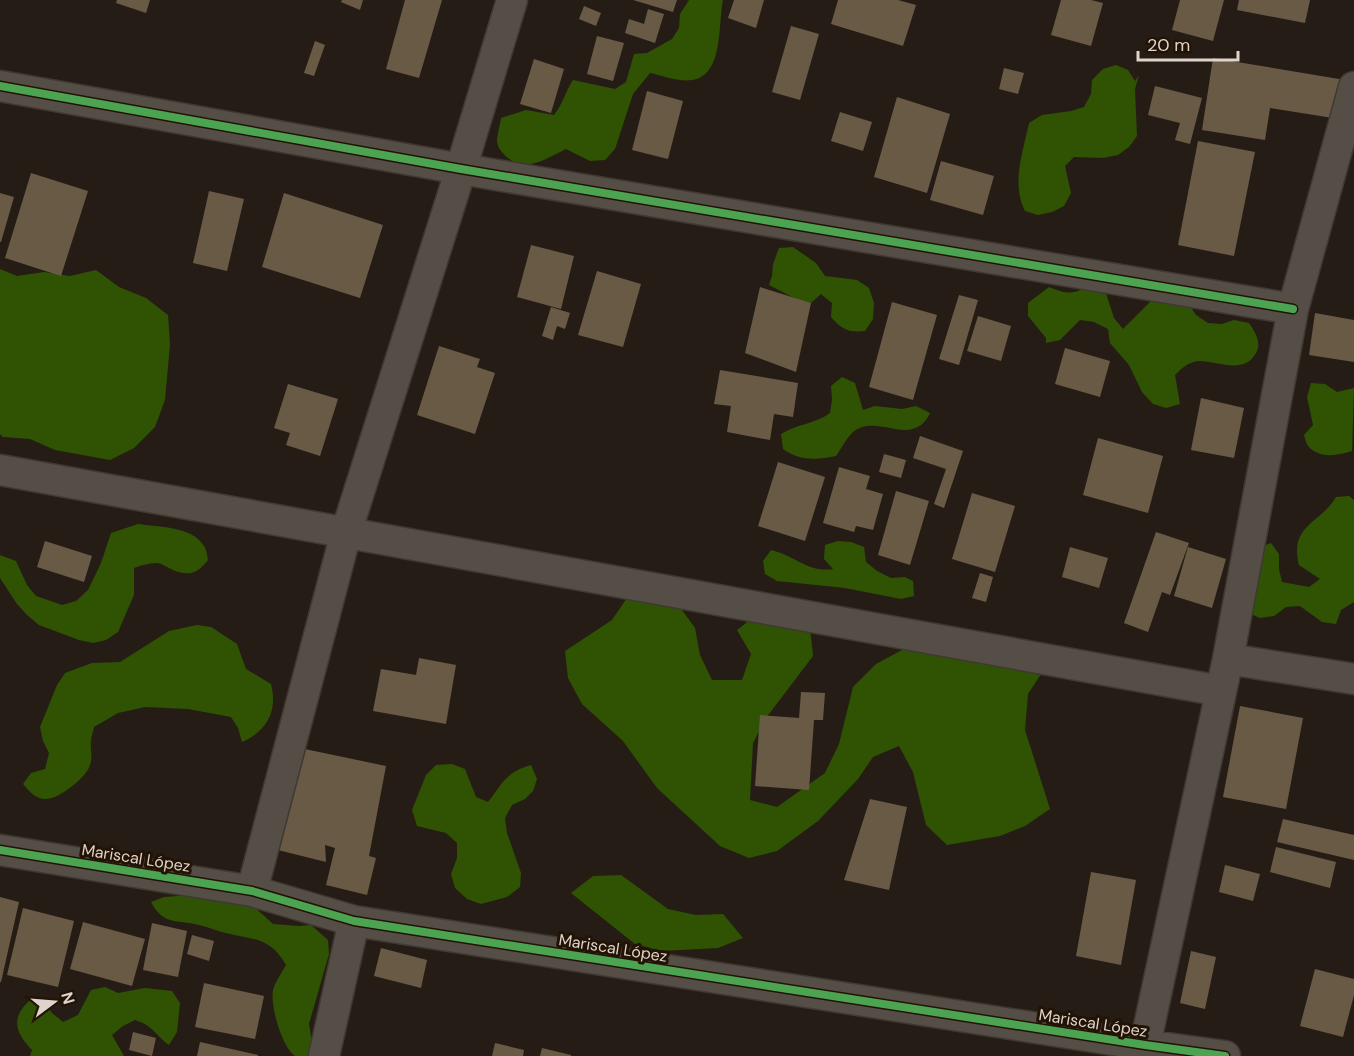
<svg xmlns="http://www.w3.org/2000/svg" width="1354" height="1056" font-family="'DM Sans',sans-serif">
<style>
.forest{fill:#2f5303}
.building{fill:#695a46}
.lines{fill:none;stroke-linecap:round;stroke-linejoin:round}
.minor-casing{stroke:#403833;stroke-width:33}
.minor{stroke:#544e47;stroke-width:30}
.cycleway-casing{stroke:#221305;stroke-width:11}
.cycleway{stroke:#4ca352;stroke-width:8}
.labels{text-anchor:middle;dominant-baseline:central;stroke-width:6;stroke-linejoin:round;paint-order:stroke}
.street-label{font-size:16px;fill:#dfd4cb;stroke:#221305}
</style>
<rect width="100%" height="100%" fill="#251d15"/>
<path class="forest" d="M689,0H723C718,23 724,76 692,80C678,82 664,76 650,73L633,94L615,149L605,160L590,161L566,149C547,158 527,173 508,158C503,154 498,148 497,142C497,135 500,125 501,118L526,110L554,115C563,104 565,92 573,80L615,89L626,82L634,54L647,53L672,39L679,28L680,14Z
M1116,65L1128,70L1135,81L1139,75L1135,89L1137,136L1129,147L1118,155L1103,158L1074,157L1065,166L1071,193L1064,206L1052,212L1038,215L1025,211C1011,183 1023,152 1029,123L1042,115L1071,111L1084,107L1091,94L1092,80L1103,69Z
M793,247L816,263L825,276L857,280L869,288L874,303L873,319L865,331C849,333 841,329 831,317L832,303L821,294L811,303L798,300L769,285L772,276L773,264L779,248Z
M0,269L17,276L44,272L70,276L96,270L119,287L146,298L168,315L170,344L165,400L155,427L134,448L110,460L55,450L30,439L3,437L0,434Z
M1089,286L1105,290L1114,318L1123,329L1161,291L1188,303L1196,315L1208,323L1222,324L1234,320L1249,323C1255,332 1262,343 1256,353C1244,375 1219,361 1199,361C1188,362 1182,368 1175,375L1180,404L1166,408L1153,404L1142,392L1129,365L1110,343L1108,329L1094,322L1080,320L1060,340L1046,343V338L1028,316V303L1049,287C1066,294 1072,295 1089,286Z
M842,377L855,383L863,410L875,406L902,409L916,406L930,413C928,417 925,422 921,425C901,440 873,414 852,433C846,439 841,449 836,456C817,460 799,461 783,449L781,434C797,424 815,424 830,413L832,400L831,386Z
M1311,383L1325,384L1337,392L1354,388L1352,451C1340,455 1321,459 1310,448C1307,446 1305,439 1304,435L1313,425L1307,397Z
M1349,496L1354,500V602L1341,610L1336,624L1322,622L1300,606L1286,607L1274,616L1260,618L1247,612L1258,548L1271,543L1279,554V569L1282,582L1309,587L1320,579L1299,565C1289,525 1320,524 1336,497Z
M138,524C158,527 192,526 204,546C207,550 207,556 208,560C197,574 188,577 171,569C166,567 163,564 158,563C150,563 141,565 134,568V595L118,632L106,640L93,643L79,640L39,625L27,615L17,604L0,578V555L16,561L27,585L36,596L62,605L76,601L88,590L101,563L111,533Z
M838,541L851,542L864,547L866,562L877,571L891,578L905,577L913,581L914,596L901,599L845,588L777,581L765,574L763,561L771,550C794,555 808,573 833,569L824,559L825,545Z
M631,592L679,606L695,628L700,655L712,680H742L751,654L737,630L759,613L810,627L813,656L766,718L753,743L750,800L777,807L825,773L839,744L853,687L876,664L902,650L936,638L1043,671L1028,694L1025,730L1050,809L1025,826L1000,836L947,845L926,825L913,772L899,746L873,757L858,779L818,821L777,851L749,858L720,846L657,788L623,741L582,704L568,678L565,651L612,620Z
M197,625L211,627L237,644L246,669L271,684C278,711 267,731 242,742L238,728L231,717L188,709L145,707L118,713L94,727C93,732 91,737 91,741C90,750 93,757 90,765C87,777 59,799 46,799C35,799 30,792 23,784L31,773L45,769L49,753L43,741L40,727L57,685L65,673L92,663L120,662L169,631Z
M452,764L465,769L476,797L488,802C503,783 506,772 531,765L537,779L533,791L525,799L512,805L505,818L507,833L521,873L520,887L507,897L481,904L467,899L455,888L451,874L457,858V843L446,833L417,826L412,810L426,775L436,765Z
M621,875L668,909L696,915L723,914L743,938L718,948L662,951L635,944L571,893L593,876Z
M192,895L251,904L273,924L299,926L311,925L328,940L329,954L309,1024L314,1053L309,1056H295C282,1047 270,1006 273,990C275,982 282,972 286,965C270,937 254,940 226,933C217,931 208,927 199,925C176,919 164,926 151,902L164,897Z
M105,987L118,993L145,988L172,991L180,1003L177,1032L169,1045C154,1034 154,1026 135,1020L123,1026L112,1035L124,1056H30L32,1050C16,1033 10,1019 29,1001L44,1002L52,1013L63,1022L78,1015L91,990Z"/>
<path class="building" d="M117,0H150L146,13L116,3Z
M342,0H363L360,10L341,2Z
M405,0H442L419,78L386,69Z
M633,0H677L673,12Z
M734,0H764L756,28L728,18Z
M838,0H898L916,5L903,46L831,24Z
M1061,0H1091L1103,3L1091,46L1051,35Z
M1180,0H1224L1213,41L1172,30Z
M1239,0H1310L1305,23L1237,10Z
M584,6L601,13L596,26L579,19Z
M648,9L664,14L655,43L625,33L629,19L644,24Z
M791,26L819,34L800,100L772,92Z
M597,36L624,43L613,81L587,74Z
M315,41L325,45L314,76L304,73Z
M1213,58L1345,80L1339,119L1270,108L1265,140L1202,130Z
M534,59L564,69L551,113L520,104Z
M1004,68L1024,73L1018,94L999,89Z
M1155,86L1202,98L1190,144L1175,140L1180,123L1148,115Z
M647,91L683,101L668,159L632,150Z
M897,97L950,114L927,193L874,177Z
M840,112L872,122L863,151L831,141Z
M1198,141L1255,152L1234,256L1178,245Z
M941,161L994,176L983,215L930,200Z
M31,173L88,191L61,276L5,258Z
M209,191L244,199L227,271L193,263Z
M0,193L14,197L1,242H0Z
M284,193L383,225L360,298L262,267Z
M531,245L574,256L561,309L517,297Z
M597,271L641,284L623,347L578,335Z
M760,287L811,303L796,372L745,353Z
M959,295L978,300L959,365L939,359Z
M892,302L937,315L913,400L869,387Z
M551,307L570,313L565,329L557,326L553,340L542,336Z
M1315,313L1354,320V362L1309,355Z
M978,316L1011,326L1001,361L967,351Z
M439,346L480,359L477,367L495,373L475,434L417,415Z
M1065,348L1110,361L1100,397L1055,384Z
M720,370L798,383L793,417L774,414L770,440L727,432L731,406L714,404Z
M288,384L338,399L320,456L286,445L290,433L274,428Z
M1201,398L1244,408L1234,458L1191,450Z
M920,436L963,451L944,508L934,504L946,469L913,458Z
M1098,438L1163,456L1148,513L1083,495Z
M884,454L906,460L901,478L879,472Z
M778,462L825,477L805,541L758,526Z
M839,467L870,476L866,489L883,494L873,530L856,526L854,532L823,523Z
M896,491L929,501L910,565L878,555Z
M972,493L1015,506L995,572L952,559Z
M1156,532L1189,543L1170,595L1162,592L1148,632L1124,623Z
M45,541L92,556L84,582L37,567Z
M1070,547L1108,558L1099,588L1062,577Z
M1188,547L1226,559L1212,608L1174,596Z
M980,573L993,577L986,602L972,598Z
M419,658L456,665L446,724L373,711L381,669L416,675Z
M801,692L825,693L823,720H814L809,790L755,786L760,715L799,718Z
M1240,706L1303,718L1286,809L1223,797Z
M300,748L386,766L369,856L376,858L367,895L326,885L335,848L325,845L326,862L270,848Z
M870,799L907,807L889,890L844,880Z
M1283,819L1354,835V860L1277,842Z
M1276,847L1336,862L1330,888L1270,872Z
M1225,865L1260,874L1253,901L1219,892Z
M1091,872L1136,880L1121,965L1076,956Z
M0,897L19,902L1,982H0Z
M23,908L74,921L58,987L7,975Z
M83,922L145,939L132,986L70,969Z
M152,923L187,931L178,977L143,970Z
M192,935L214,941L209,961L187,954Z
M381,948L427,960L421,988L374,976Z
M1191,951L1216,957L1205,1009L1180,1003Z
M1315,969L1354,979V995L1343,1037L1300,1026Z
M204,983L264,996L255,1039L195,1027Z
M133,1032L156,1038L152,1056L129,1050Z
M200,1042L258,1055V1056H197Z
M495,1043L524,1050L523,1056H492Z
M542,1048L571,1055V1056H540Z"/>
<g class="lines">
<defs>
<path id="minor" d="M0,86L461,169L1293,309
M0,470L1221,691
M1228,659L1354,679
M0,850L252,891L354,921L1145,1045L1225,1056
M252,891L346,533L461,169L512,0
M1145,1045L1228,659L1293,309L1354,87
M324,1056L354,921"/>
</defs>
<use href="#minor" class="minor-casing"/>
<use href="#minor" class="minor"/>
<defs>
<path id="cycleway" d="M0,86L461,169L1293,309
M0,850L252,891L354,921L1145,1045L1225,1056"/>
</defs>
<use href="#cycleway" class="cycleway-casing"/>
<use href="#cycleway" class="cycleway"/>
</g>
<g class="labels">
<g class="street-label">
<text transform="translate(136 858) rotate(9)">Mariscal López</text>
<text transform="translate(613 948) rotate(9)">Mariscal López</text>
<text transform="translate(1093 1023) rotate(9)">Mariscal López</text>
</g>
</g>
<g transform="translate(54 1002) rotate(74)" stroke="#221305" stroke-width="4.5" paint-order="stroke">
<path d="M0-4.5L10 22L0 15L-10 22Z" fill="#dfd4cb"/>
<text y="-9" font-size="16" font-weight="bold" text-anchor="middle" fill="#dfd4cb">N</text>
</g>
<path d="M1138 51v9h100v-9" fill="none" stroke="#dfd4cb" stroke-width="3"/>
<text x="1147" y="51" font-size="18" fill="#dfd4cb" stroke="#221305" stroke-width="4.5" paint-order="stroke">20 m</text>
</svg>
